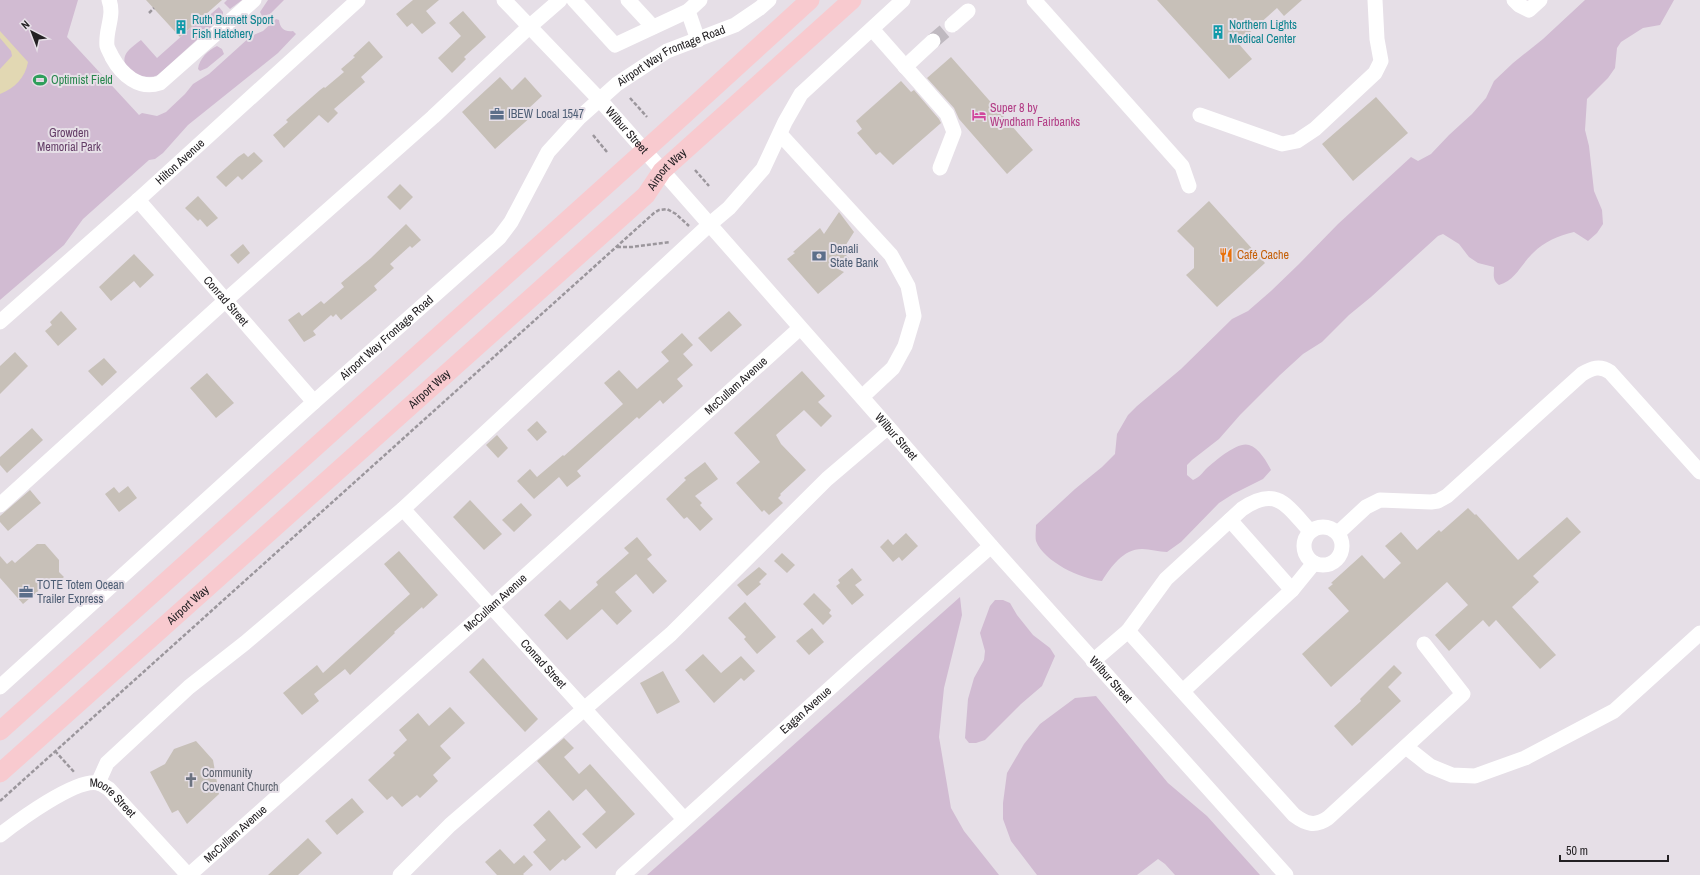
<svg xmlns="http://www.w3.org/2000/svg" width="1700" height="875" font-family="'Archivo Narrow',sans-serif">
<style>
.green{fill:#d1bbd2}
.sand{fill:#e2d8b3}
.building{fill:#c7c0b8}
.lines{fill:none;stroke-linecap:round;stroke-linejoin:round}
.minor-tunnel{stroke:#bfb9c0;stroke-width:15;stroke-dasharray:15 8;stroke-linecap:butt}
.path{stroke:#9b969c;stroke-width:2.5;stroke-dasharray:4 2;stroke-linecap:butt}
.minor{stroke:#fff;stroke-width:15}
.major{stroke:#f8cacf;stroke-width:19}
.labels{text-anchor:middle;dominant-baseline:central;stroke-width:4;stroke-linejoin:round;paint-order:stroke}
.culture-label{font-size:12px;fill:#0d838f;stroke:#e6dfe7;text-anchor:start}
.street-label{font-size:12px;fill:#232023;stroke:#e6dfe7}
.leisure-label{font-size:12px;fill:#27864d;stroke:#e6dfe7;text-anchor:start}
.hotel-label{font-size:12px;fill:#b23c85;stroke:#e6dfe7;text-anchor:start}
.service-label{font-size:12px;fill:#4e5e75;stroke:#e6dfe7;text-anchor:start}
.park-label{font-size:12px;fill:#643e67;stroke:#e6dfe7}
.food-label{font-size:12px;fill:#c56008;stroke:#e6dfe7;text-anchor:start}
.worship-label{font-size:12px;fill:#5b616d;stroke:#e6dfe7;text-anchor:start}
</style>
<rect width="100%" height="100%" fill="#e6dfe7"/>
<path class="green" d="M0,0H78L67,37L139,115L142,113L157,116L166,112L185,94L193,84L209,74L251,36L263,31L276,19L279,20C280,29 285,32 293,31L296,34L278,53L188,125L163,153L155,159L149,160L83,219L64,245L0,300Z
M227,0H242L230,9L224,3Z
M268,0H284L270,14L262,16L260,12Z
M1585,0H1674L1660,25L1643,28L1621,42L1617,48L1615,68L1608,78L1587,99L1585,130L1589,146L1594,191L1602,210L1603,224L1597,233L1588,241L1574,232C1558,236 1545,241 1533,253C1521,264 1516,280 1499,285C1492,280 1494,274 1494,267L1478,263L1469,257L1459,244L1443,234L1438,236L1371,297L1349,315L1322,342L1303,354L1280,375L1240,415L1219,439L1192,460L1187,465V475L1193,480C1200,477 1202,473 1207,468C1215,461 1238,441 1249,445C1259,448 1267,462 1271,470L1263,479L1233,494L1219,503L1181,542L1167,552C1159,552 1150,549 1142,549C1123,549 1111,567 1102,581C1081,579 1044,562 1036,541C1035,537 1036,530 1036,525L1075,489L1102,467L1115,454L1117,434L1128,415L1137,406L1181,369L1232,319L1248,311L1271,291L1299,264L1338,224L1411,157L1418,161L1431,154L1449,135L1472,114L1486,98L1494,81L1513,63L1543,39Z
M219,7L223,12V16L158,75C146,81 120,72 125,56C127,50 136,44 141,40L157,58L203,17L205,19Z
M217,46L222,49L224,54L207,68L200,71L198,69C199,59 208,50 217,46Z
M960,597L962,615L944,688L939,737L951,808L964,831L999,875H647Z
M995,600H1003L1010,603L1017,615L1033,635L1050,648L1055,656L1042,686L1021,704L985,740L976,743H969L965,738L968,699L974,678L984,660L985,651L980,633L990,606Z
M1096,696L1168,783L1207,816L1260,875H1175L1165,864L1158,859L1137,875H1037L1011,841L1003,819V803L1007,773L1024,744L1040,724L1075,698Z"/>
<path class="sand" d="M0,31L28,62C25,78 15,88 0,94V69L12,56L11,51L0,38Z"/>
<path class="building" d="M146,0H222L180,37Z
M413,0H439L426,11L436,23L422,34L412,23L407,27L396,14Z
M1157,0H1302L1284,16L1277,8L1238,43L1252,59L1229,79Z
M463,11L486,37L464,57L466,59L452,73L438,58L461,36L449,23Z
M369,41L383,57L361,77L365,82L334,109L338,113L328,123L319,115L284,148L273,135L288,122L286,120L320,90L324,87L325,88L344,72L341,69L355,57L353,56Z
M951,57L1033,150L1007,174L959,119L954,108L927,78Z
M500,77L512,90L525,77L542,96L528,109L533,115L495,149L462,112Z
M901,81L911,92L914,90L939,119L941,123L893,165L880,152L876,155L857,133L862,129L856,121Z
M1376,97L1408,133L1353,181L1322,144Z
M254,152L263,161L242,180L238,176L226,187L216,177L238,157L244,153L248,157Z
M400,184L413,197L400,210L387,197Z
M198,196L218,218L207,227L200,219L198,221L185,208Z
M1209,201L1265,263L1217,307L1186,275L1194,268V248L1177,231Z
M839,212L854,232L842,251L850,259L838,269L844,272L818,294L787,259L795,253L793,252L820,228L824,234Z
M406,224L421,240L412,248L410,246L390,264L394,268L374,286L377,290L341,320L336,314L333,317L331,315L313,331L316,335L304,342L288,320L299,312L302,316L321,301L324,304L344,287L341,283L371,258Z
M243,244L250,253L238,264L230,255Z
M134,254L154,275L140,288L134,281L111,301L99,287Z
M61,311L77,329L58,346L45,331L52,325L50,322Z
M729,311L742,325L711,352L698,338Z
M682,333L693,345L683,354L693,365L677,379L683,386L663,404L660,400L639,419L637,417L577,471L581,476L567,487L559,477L534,499L517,481L530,469L537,477L563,455L564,456L623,404L604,383L619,370L637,389L669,361L661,352Z
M15,352L28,366L0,394V366Z
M104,358L117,372L102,386L88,371Z
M802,371L825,396L818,402L832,416L821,427L804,410L776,435L781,444L806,470L780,494L781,495L778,498L783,503L769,515L764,510L762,512L736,483L760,462L734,433Z
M207,373L234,403L216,418L190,388Z
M537,421L547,432L537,441L527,430Z
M32,428L43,440L7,473L0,465V457Z
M497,435L508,448L498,458L486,445Z
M705,462L718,479L695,496L702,503L700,505L713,519L700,531L687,517L684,519L666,499L686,480L684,478Z
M128,486L137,498L119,512L105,494L114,487L119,493Z
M30,490L41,503L8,531L0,522V516Z
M470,500L502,534L484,550L453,517Z
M521,503L532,515L514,532L502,520Z
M1468,508L1475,515L1476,514L1518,560L1567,517L1581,532L1533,576L1539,582L1512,607L1556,655L1540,669L1496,620L1489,627L1483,620L1449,651L1435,635L1468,605L1447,582L1331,687L1302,654L1349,611L1328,588L1333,584L1331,583L1362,555L1384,579L1401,563L1385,546L1401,532L1417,550L1439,530L1441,532Z
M906,533L918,546L902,561L899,557L893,562L880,547L888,539L893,545Z
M637,537L652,555L647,559L667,581L653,594L636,574L615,592L632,611L617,625L602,609L567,640L544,615L560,600L570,610L598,585L596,582L629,553L624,548Z
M37,544H45L59,560V572L64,577L55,585L51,580L23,604L0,578V556L7,564L12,560L15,563Z
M399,551L438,595L423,609L422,607L394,632L395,633L350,675L345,669L314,694L319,701L302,715L283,693L317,665L323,673L410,594L384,564Z
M782,553L795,565L787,573L774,561Z
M759,567L767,574L759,582L761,584L747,596L737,585Z
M852,568L862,580L855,585L864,595L852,605L836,586L840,583L838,580Z
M814,593L831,610L829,613L832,616L823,625L803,604Z
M745,602L776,637L757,654L744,639L746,637L728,618Z
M812,628L824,642L809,655L796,641Z
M703,654L721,673L741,656L755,671L744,681L741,678L714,703L685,670Z
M483,658L538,719L525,732L469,672Z
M1394,665L1402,673L1388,687L1401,701L1352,746L1334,726L1361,701L1360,699Z
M663,671L680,702L657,714L640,683Z
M450,707L465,723L440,746L451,758L433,775L438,781L420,798L417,795L402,807L392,796L387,800L368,780L395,755L393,753L407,740L399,730L418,713L429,726Z
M564,738L574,748L564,757L579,774L590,764L635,814L596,849L582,834L606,812L586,789L573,801L537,761Z
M196,741L213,760L219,794L187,824L178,810L172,813L150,772L165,764L174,749Z
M352,798L364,812L337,835L325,821Z
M549,810L581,847L565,861L563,859L550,871L533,852L546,840L533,825Z
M308,838L322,853L298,875H268Z
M500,849L514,864L524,855L533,865L523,874L524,875H497L485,862Z"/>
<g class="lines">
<path class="minor-tunnel" d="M933,41L952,25"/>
<path class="path" d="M149,13L154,8
M630,98L647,117
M593,135L607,152
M695,170L709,186
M617,247H632L670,242
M55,751L75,773
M0,801L654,213L659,210L667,209L676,214L689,226"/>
<g class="minor">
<path d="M109,0C115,16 105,30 107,46C108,50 111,54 112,57C122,75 139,90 160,83L254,0"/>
<path id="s1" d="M504,0L600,100L888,427L991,546L1286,875"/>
<path d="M574,0L615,45L688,11"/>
<path d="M628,0L653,27"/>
<path d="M1034,0L1182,166L1189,186"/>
<path d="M1514,0L1519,5L1529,10L1540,0"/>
<path d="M952,25L968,11"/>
<path d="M872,29L947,114L954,132L940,168"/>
<path d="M698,40L688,11L700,0"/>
<path d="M905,67L933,41"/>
<path d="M1200,115L1282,144L1297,141L1315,129L1375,73L1381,61L1377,39L1375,0"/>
<path d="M780,134L891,255L908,286L914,316L905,346L893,368L862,397"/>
<path id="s2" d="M138,200L314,402"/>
<path id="s3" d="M0,322L138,200L358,0"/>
<path d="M0,505L226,300L433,117L529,27L560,0"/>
<path id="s4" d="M403,509L684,819"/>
<path d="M1230,520L1292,590"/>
<circle cx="1323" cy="546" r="19"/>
<path d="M1338,533L1366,507L1380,500L1431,502L1438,501L1447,496L1582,374C1592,368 1600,365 1610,372L1700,472"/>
<path d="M1128,631L1166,579L1242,509C1277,485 1287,506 1310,531"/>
<path d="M1093,661L1128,631L1294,815C1306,824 1315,827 1328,818L1463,694L1424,644"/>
<path id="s5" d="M0,687L314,402L499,238L511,222L548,152L579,118L617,84L667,51L735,25L760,8L769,0"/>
<path d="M1183,691L1292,590L1314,563"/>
<path d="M1406,747L1430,766L1452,775L1475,776L1525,758L1614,711L1700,633"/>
<path d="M98,783L107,763L189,687L245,643L403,509L710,224L729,208L763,169L785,122L801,94L903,0"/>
<path id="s6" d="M0,835C18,821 76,778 98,783C102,784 106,787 109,789L188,875"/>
<path id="s7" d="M189,875L492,606L800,328"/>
<path d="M400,875L450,825L671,634L827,479L888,427"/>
<path id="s8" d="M623,875L859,662L991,546"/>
</g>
<g class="major">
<path d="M0,731L663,134L810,0"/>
<path id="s9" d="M0,773L646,195L662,171L852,0"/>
</g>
</g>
<defs>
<symbol id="building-bare" viewBox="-9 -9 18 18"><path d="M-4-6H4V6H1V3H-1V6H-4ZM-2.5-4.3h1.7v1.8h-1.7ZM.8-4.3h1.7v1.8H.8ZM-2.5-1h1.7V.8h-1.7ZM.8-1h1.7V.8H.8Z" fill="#0f9aa8" stroke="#e6dfe7" stroke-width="2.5" paint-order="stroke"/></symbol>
<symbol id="stadium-bare" viewBox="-9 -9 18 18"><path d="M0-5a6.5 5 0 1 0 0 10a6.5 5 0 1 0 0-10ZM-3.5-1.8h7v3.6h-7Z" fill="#2e9e5b" stroke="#e6dfe7" stroke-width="2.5" paint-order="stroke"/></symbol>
<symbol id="office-bare" viewBox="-9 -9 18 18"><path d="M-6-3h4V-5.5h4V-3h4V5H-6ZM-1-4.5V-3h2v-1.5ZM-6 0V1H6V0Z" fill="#5c6f8a" stroke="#e6dfe7" stroke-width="2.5" paint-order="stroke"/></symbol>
<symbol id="hotel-bare" viewBox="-9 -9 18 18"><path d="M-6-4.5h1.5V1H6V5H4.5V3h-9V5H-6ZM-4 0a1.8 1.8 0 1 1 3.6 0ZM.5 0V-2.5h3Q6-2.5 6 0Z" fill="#d1479c" stroke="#e6dfe7" stroke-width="2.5" paint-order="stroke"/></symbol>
<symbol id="restaurant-bare" viewBox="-9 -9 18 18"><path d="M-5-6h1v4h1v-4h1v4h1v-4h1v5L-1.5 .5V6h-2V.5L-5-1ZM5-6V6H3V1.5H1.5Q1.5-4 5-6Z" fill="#e8710a" stroke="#e6dfe7" stroke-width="2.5" paint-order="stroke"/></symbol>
<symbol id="bank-bare" viewBox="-9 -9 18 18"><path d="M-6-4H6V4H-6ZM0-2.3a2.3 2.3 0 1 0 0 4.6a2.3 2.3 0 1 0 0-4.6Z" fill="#5c6f8a" stroke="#e6dfe7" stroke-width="2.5" paint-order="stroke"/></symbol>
<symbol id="church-bare" viewBox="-9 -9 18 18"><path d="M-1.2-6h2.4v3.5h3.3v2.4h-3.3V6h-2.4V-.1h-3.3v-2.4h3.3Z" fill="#6b7280" stroke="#e6dfe7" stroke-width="2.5" paint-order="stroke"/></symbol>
</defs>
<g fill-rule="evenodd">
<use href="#building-bare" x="171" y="17" width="20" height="20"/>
<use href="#building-bare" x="1208" y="22" width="20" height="20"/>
<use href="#stadium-bare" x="30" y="70" width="20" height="20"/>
<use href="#office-bare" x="487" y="104" width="20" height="20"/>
<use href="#hotel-bare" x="969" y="105" width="20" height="20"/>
<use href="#restaurant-bare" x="1216" y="245" width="20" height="20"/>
<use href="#bank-bare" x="809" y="246" width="20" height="20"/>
<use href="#office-bare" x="16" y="582" width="20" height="20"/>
<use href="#church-bare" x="181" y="770" width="20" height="20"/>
</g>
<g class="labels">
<g class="culture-label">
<text x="192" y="20">Ruth Burnett Sport<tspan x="192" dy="14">Fish Hatchery</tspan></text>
<text x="1229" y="25">Northern Lights<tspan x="1229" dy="14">Medical Center</tspan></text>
</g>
<g class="street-label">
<text stroke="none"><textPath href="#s5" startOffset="929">Airport Way Frontage Road</textPath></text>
<text stroke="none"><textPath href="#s1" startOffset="179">Wilbur Street</textPath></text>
<text stroke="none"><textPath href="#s3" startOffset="241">Hilton Avenue</textPath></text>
<text stroke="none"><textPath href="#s9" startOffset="900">Airport Way</textPath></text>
<text stroke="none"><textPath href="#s2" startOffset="134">Conrad Street</textPath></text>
<text stroke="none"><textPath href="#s5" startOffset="521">Airport Way Frontage Road</textPath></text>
<text stroke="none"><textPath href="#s7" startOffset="734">McCullam Avenue</textPath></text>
<text stroke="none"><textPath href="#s9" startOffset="576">Airport Way</textPath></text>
<text stroke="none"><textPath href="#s1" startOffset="587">Wilbur Street</textPath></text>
<text stroke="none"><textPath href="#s7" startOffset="410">McCullam Avenue</textPath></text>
<text stroke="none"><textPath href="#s9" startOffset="252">Airport Way</textPath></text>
<text stroke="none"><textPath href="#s4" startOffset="209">Conrad Street</textPath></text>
<text stroke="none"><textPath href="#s1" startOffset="911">Wilbur Street</textPath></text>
<text stroke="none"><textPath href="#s8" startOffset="246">Eagan Avenue</textPath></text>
<text stroke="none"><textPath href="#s6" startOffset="133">Moore Street</textPath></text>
<text stroke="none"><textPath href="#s7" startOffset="62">McCullam Avenue</textPath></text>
</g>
<g class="leisure-label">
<text x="51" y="80">Optimist Field</text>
</g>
<g class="hotel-label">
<text x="990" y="108">Super 8 by<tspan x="990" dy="14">Wyndham Fairbanks</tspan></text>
</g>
<g class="service-label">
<text x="508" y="114">IBEW Local 1547</text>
<text x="830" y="249">Denali<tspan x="830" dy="14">State Bank</tspan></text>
<text x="37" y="585">TOTE Totem Ocean<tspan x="37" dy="14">Trailer Express</tspan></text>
</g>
<g class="park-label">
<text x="69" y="133">Growden<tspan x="69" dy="14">Memorial Park</tspan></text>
</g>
<g class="food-label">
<text x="1237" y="255">Café Cache</text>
</g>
<g class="worship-label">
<text x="202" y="773">Community<tspan x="202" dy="14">Covenant Church</tspan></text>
</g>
</g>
<g transform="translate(32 32) rotate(318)" stroke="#e6dfe7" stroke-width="3" paint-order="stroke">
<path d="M0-3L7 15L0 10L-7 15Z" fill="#232023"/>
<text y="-6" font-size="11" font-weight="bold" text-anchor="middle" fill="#232023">N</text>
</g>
<path d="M1560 855v6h108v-6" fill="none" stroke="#232023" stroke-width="2"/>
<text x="1566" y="855" font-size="12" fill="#232023" stroke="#e6dfe7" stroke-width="3" paint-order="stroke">50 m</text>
</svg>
